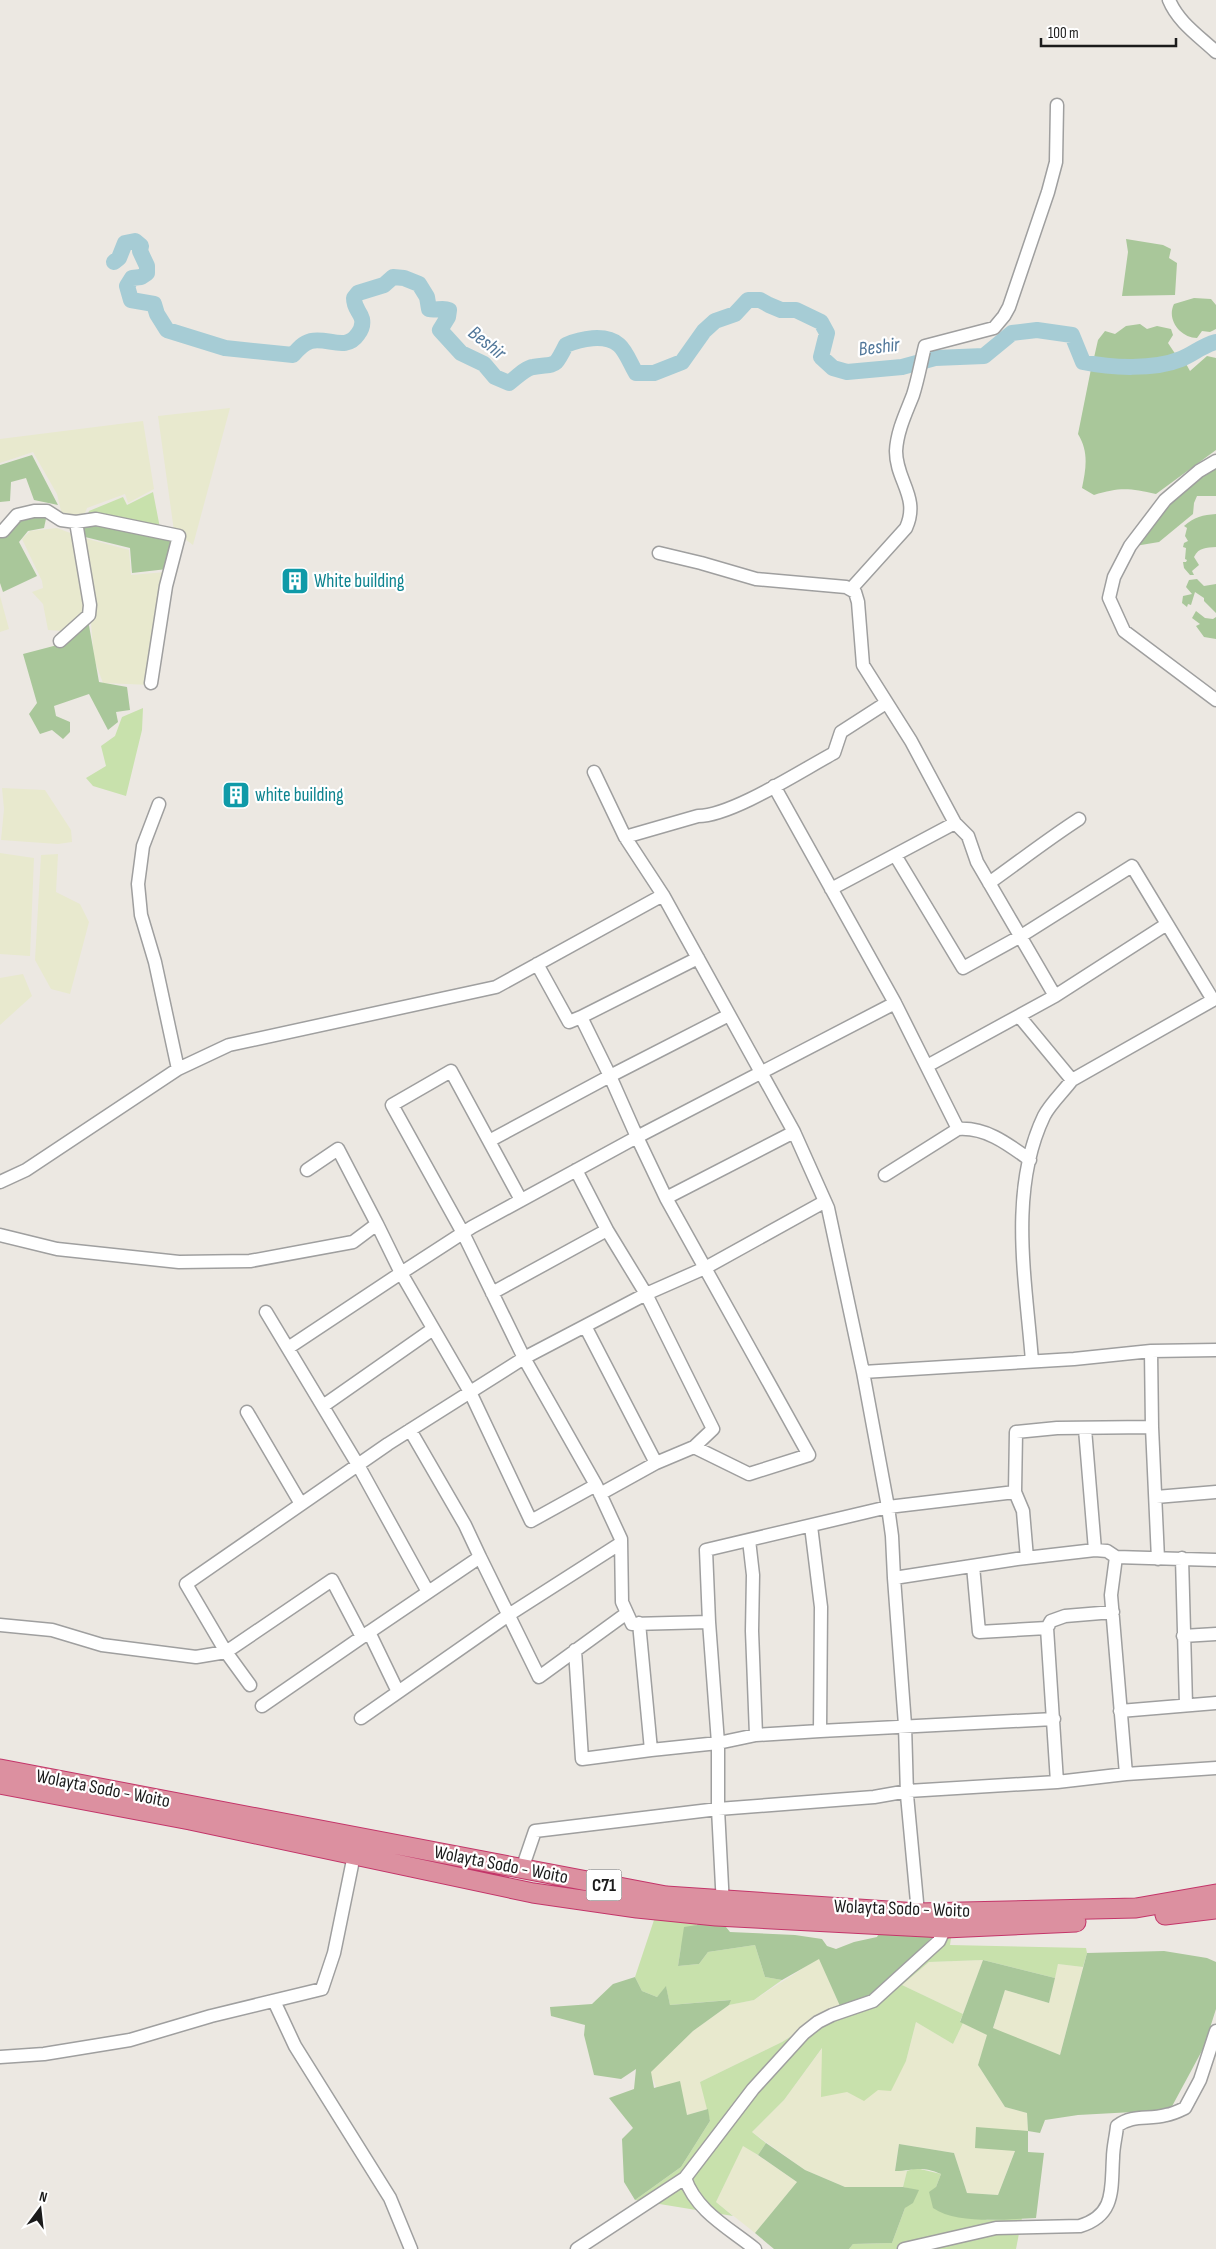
<svg xmlns="http://www.w3.org/2000/svg" width="1216" height="2249" font-family="'Sofia Sans Condensed',sans-serif">
<style>
.farmland{fill:#e8e9ce}
.grass{fill:#c8e1ac}
.forest{fill:#a9c79a}
.lines{fill:none;stroke-linecap:round;stroke-linejoin:round}
.river{stroke:#a6ccd5;stroke-width:16}
.minor-casing{stroke:#9f9f9f;stroke-width:15}
.highway-casing{stroke:#c33569;stroke-width:21}
.minor{stroke:#fff;stroke-width:12}
.highway{stroke:#dc90a0;stroke-width:19}
.labels{text-anchor:middle;dominant-baseline:central;stroke-width:4.5;stroke-linejoin:round;paint-order:stroke}
.shield{fill:#fff;stroke:#5f5f5f;stroke-width:1}
.shield-label{font-size:18px;font-weight:bold;fill:#1b1b1b}
.culture-label{font-size:19px;fill:#0d838f;stroke:#fff;text-anchor:start}
.street-label{font-size:19px;fill:#1b1b1b;stroke:#fff}
.water-label{font-size:20px;font-style:italic;fill:#507699;stroke:#fff}
</style>
<rect width="100%" height="100%" fill="#ece8e2"/>
<path class="farmland" d="M230,408L193,545L174,531L158,416Z
M143,421L154,489L128,503L125,494L87,508L83,518L62,515L57,494L33,452L0,463V439Z
M57,528L73,534L86,609L62,631L48,630L43,604L32,592L43,588L42,581L22,539L30,531Z
M84,538L129,550L131,575L165,572L150,685L103,683L94,659Z
M0,596L9,629L0,632Z
M2,788L45,790L71,830L72,842L58,844L1,840L4,809Z
M0,853L34,858L30,956L0,954Z
M58,854L56,892L80,904L89,922L70,994L51,989L35,960L41,855Z
M23,974L32,996L0,1025V978Z
M819,1958L840,2006L782,2042L700,2082L708,2109L687,2115L657,2089L650,2072L693,2031L729,2005L754,2000Z
M983,1960L963,2014L902,1985L929,1962Z
M1058,1964L1083,1967L1060,2055L993,2029L1005,1990L1049,2003Z
M916,2022L953,2044L963,2023L988,2035L978,2065L1005,2107L1027,2113L1028,2131L1015,2150L998,2195L967,2193L954,2153L899,2144L895,2170L907,2171L903,2187H845L805,2170L752,2132L784,2100L823,2047L847,2092L864,2100L906,2061Z
M743,2145L797,2182L755,2233L716,2202Z"/>
<path class="grass" d="M153,492L160,528L87,517L89,511L123,497L127,505Z
M143,708L142,730L126,796L93,786L86,778L106,766L101,746L115,736L122,717Z
M661,1899L709,1906L681,1947L678,1966L699,1964L708,1952L755,1945L765,1977L782,1980L754,2000L729,2005L730,2000L670,2005L666,1987L657,1997L642,1991L635,1977Z
M954,1917L950,1945L1086,1948L1087,1953L1083,1967L1058,1964L1055,1978L983,1960L929,1962L902,1985L963,2014L960,2021L963,2023L953,2044L916,2022L906,2061L891,2091L878,2090L864,2101L847,2092L821,2097L822,2048L784,2100L752,2132L766,2143L758,2155L743,2146L716,2202L733,2216L635,2200L681,2167L710,2121L700,2082L782,2042L840,2006L859,2001Z
M916,2168L941,2174L936,2187L987,2220L1022,2218L1016,2249H849L853,2244L892,2243L905,2208L918,2191L903,2187L907,2171Z"/>
<path class="forest" d="M1126,239L1163,245L1171,249L1169,258L1177,263L1175,295L1122,296L1128,252Z
M1194,298L1211,299L1216,305V329L1210,332L1202,331L1197,338C1181,338 1166,320 1174,304Z
M1140,324L1147,329L1157,326L1171,329L1173,335L1168,343L1178,358C1159,366 1113,369 1093,362L1098,340L1105,331L1115,334L1126,326Z
M1207,356L1216,358V450L1156,494C1130,488 1119,487 1094,495L1082,488C1086,468 1089,452 1078,434L1092,364L1108,371L1185,362L1190,371Z
M32,455L58,505L34,500L26,478L11,482L10,501L0,502V465Z
M1216,463V496H1197L1194,503L1193,514L1159,542L1135,546L1157,513Z
M47,514L44,528L28,531L19,542L37,576L3,592L0,583V535L19,517Z
M1216,514V547C1206,548 1199,547 1194,557L1199,565L1192,571L1194,575H1190L1184,568L1183,562H1186L1187,560L1185,559L1186,548L1183,547L1184,543L1188,541L1185,536L1187,528L1184,526C1194,517 1203,515 1216,514Z
M96,520L176,537L167,569L132,573L130,548L81,536L79,524Z
M1197,579L1204,586L1216,584V613L1204,601V598L1195,592L1191,605L1188,604L1187,607L1182,603L1183,596L1192,594L1186,587L1189,580Z
M1196,611L1205,618L1213,619L1216,617V639L1204,637L1196,626L1200,624L1192,618Z
M88,620L99,682L127,687L130,710L116,712L118,722L108,730L89,694L54,706L56,716L70,722V732L63,739L52,730L40,734L29,714L37,703L23,654L65,643Z
M709,1906L730,1932L795,1935L822,1939L827,1946L836,1949L854,1942L877,1937L882,1927L940,1929L876,1993L859,2001L840,2006L819,1959L782,1980L765,1977L755,1945L708,1952L699,1964L678,1966L684,1927L697,1925Z
M1164,1951L1207,1958L1216,1962V2009L1204,2047L1170,2110L1078,2115L1045,2120L1040,2133L1028,2131V2152L1044,2153L1036,2218C1006,2219 958,2225 933,2208L929,2192L936,2187L941,2174C920,2165 914,2171 895,2171L899,2144L954,2153L967,2193L998,2195L1015,2151L975,2148L976,2127L1028,2131L1027,2113L1005,2107L978,2065L987,2035L960,2022L983,1960L1055,1978L1049,2003L1005,1990L993,2028L1060,2055L1087,1953Z
M635,1977L642,1991L657,1997L666,1986L670,2005L731,2000L729,2005L693,2031L651,2072L654,2088L680,2081L687,2115L708,2109L710,2121L681,2167L635,2200L624,2182L622,2139L633,2128L609,2098L634,2089L636,2069L621,2079L594,2075L584,2035L585,2025L551,2016L550,2007L592,2004L613,1984Z
M766,2143L805,2170L845,2187H903L919,2190L913,2203L905,2208L892,2243L853,2244L849,2249H774L755,2233L797,2182L758,2155Z"/>
<g class="lines">
<path class="river" d="M114,262L119,258L125,243L135,241L141,246L140,251L147,266V273L141,277L132,278L127,286L131,300L154,304L157,314L167,330L225,348L293,355C298,349 303,343 311,341C328,337 346,352 358,334C361,330 363,324 362,319C360,311 354,309 354,298L358,293L384,285L393,277L404,278L419,284L427,297L429,309C436,311 442,307 449,310L448,317L440,330L461,353L484,364L495,377L509,383C516,378 525,368 533,367C557,363 554,369 566,345C580,339 605,333 619,345C626,351 631,365 636,373H654L682,362L704,331L715,321L735,314L748,300H760L769,305L781,310H796L821,322L827,333L821,357L833,368L847,372L902,367L935,358L984,356L1012,333L1037,330L1072,335L1083,362C1111,368 1154,370 1181,359C1194,354 1201,346 1216,342"/>
<defs>
<path id="minor" d="M1169,0C1178,22 1199,36 1216,52
M1216,461L1199,471L1165,500L1130,546L1114,577L1109,598L1124,631L1216,700
M0,531H3L17,515L34,511H47L61,520L76,522L96,519L179,536L166,586L151,683
M659,553L701,563L756,579L846,587L855,592L858,602L863,665L911,741L955,823L968,836L977,862L1055,996L927,1066
M851,589L906,528C920,497 896,481 896,451C897,431 906,413 913,395C918,379 921,362 925,346L994,328L1004,316L1009,307L1048,192L1056,162L1057,105
M60,641L89,615L90,605L76,522
M774,786L895,1003L958,1129
M159,804L143,846L138,884L141,915L155,962L178,1069
M625,837L698,816C732,816 802,770 834,753L841,732L886,703
M895,855L963,968L1021,936L1132,866L1213,1000L1072,1080
M989,883C1020,861 1048,839 1079,819
M831,889L955,823
M537,964L569,1022L581,1017L610,1076L729,1015
M1055,996L1167,924
M1019,1016L1072,1080C1063,1092 1050,1104 1044,1116C1008,1191 1026,1282 1032,1361
M581,1017L698,958
M794,1132L828,1208L863,1372L1074,1359L1151,1351L1216,1350
M489,1141L610,1076L637,1137L895,1003
M307,1170L338,1149L377,1224
M885,1175L958,1129C986,1127 1008,1144 1030,1160
M0,1182L26,1170L178,1069L229,1045L496,987L663,895L625,837L594,772
M607,1230L646,1294L713,1429L694,1447
M0,1235L57,1249L179,1262L250,1261L353,1242L377,1224L401,1273L472,1227L637,1137L666,1198L794,1132L663,895
M492,1293L607,1230L576,1170
M266,1312L358,1465L428,1592
M585,1326L656,1463L694,1447L749,1474L809,1455L705,1268L824,1202
M288,1348L401,1273L470,1392L531,1521L596,1485L524,1358L463,1233L392,1105L451,1071L521,1200
M1151,1351L1152,1427L1158,1559
M323,1406L433,1329
M247,1412L301,1504
M1085,1429L1095,1550
M410,1430L465,1525L480,1557
M596,1485L621,1539L622,1602L632,1624L709,1622L706,1550L888,1507L863,1372
M1015,1492L1023,1511L1027,1558
M600,1494L656,1463
M1156,1497L1216,1492
M749,1540L753,1575L752,1631L756,1735L718,1743V1809L874,1797L908,1791L1057,1782L1126,1774L1216,1768
M1182,1558L1186,1705
M973,1566L979,1632L1047,1628
M894,1578L892,1536L888,1507L1015,1492L1016,1432L1057,1428L1152,1427
M627,1613L539,1677L480,1557L362,1637L332,1580L226,1652L186,1584L388,1444L524,1358L646,1294L705,1268L666,1198
M0,1625L52,1630L102,1645L196,1657L226,1652L250,1685
M369,1632L398,1692
M1183,1636L1216,1634
M575,1650L582,1759L651,1750L639,1623
M262,1706L362,1637
M1120,1711L1216,1703
M361,1718L510,1614L621,1543
M820,1731L1054,1719
M756,1735L820,1731L821,1607L811,1526
M651,1750L718,1743L709,1622
M1126,1774L1111,1595L1116,1557L1216,1560
M1057,1782L1047,1628L1051,1621L1065,1616L1113,1612
M522,1869L535,1831L718,1809L723,1906
M918,1913L907,1795L905,1725L894,1578L1017,1559L1095,1550L1107,1551L1116,1557
M274,2001L295,2046L390,2198L411,2249
M0,2057L44,2054L130,2040L211,2016L322,1989L334,1953L354,1855
M685,2178C696,2211 729,2228 755,2249
M577,2249L685,2178L753,2089L804,2033L818,2022L832,2015L873,2001L939,1941L945,1928
M904,2249L996,2228L1080,2226C1116,2215 1111,2188 1113,2158C1113,2147 1116,2137 1117,2126C1133,2114 1148,2120 1166,2115C1172,2114 1179,2111 1185,2108L1200,2080L1216,2031"/>
<path id="highway" d="M0,1769L666,1896L918,1913L1136,1908L1216,1894
M0,1784L190,1820L533,1893L637,1908L716,1916L945,1928L1076,1922
M1165,1915L1216,1909"/>
</defs>
<use href="#minor" class="minor-casing"/>
<use href="#highway" class="highway-casing"/>
<use href="#minor" class="minor"/>
<use href="#highway" class="highway"/>
</g>
<defs>
<symbol id="building-square" viewBox="-11 -11 22 22"><rect x="-9" y="-9" width="18" height="18" rx="4" fill="#0f9aa8" stroke="#fff"/><path d="M-4-6H4V6H1V3H-1V6H-4ZM-2.5-4.3h1.7v1.8h-1.7ZM.8-4.3h1.7v1.8H.8ZM-2.5-1h1.7V.8h-1.7ZM.8-1h1.7V.8H.8Z" fill="#fff"/></symbol>
</defs>
<g fill-rule="evenodd">
<use href="#building-square" x="279" y="565" width="32" height="32"/>
<use href="#building-square" x="220" y="779" width="32" height="32"/>
</g>
<g class="labels">
<rect class="shield" x="586.5" y="1869.5" width="35" height="31" rx="4"/>
<g class="shield-label">
<text x="604" y="1885">C71</text>
</g>
<g class="culture-label">
<text x="314" y="581">White building</text>
<text x="255" y="795">white building</text>
</g>
<g class="street-label">
<text transform="translate(103 1789) rotate(11)">Wolayta Sodo - Woito</text>
<text transform="translate(501 1865) rotate(11)">Wolayta Sodo - Woito</text>
<text transform="translate(902 1909) rotate(2)">Wolayta Sodo - Woito</text>
</g>
<g class="water-label">
<text transform="translate(487 343) rotate(38)">Beshir</text>
<text transform="translate(879 347) rotate(-7)">Beshir</text>
</g>
</g>
<g transform="translate(40 2209) rotate(15)" stroke="#ffffff" stroke-width="4" paint-order="stroke">
<path d="M0-4L9 19L0 12L-9 19Z" fill="#1b1b1b"/>
<text y="-8" font-size="14" font-weight="bold" text-anchor="middle" fill="#1b1b1b">N</text>
</g>
<path d="M1041 38v8h135v-8" fill="none" stroke="#1b1b1b" stroke-width="2.5"/>
<text x="1048" y="38" font-size="15" fill="#1b1b1b" stroke="#ffffff" stroke-width="4" paint-order="stroke">100 m</text>
</svg>
